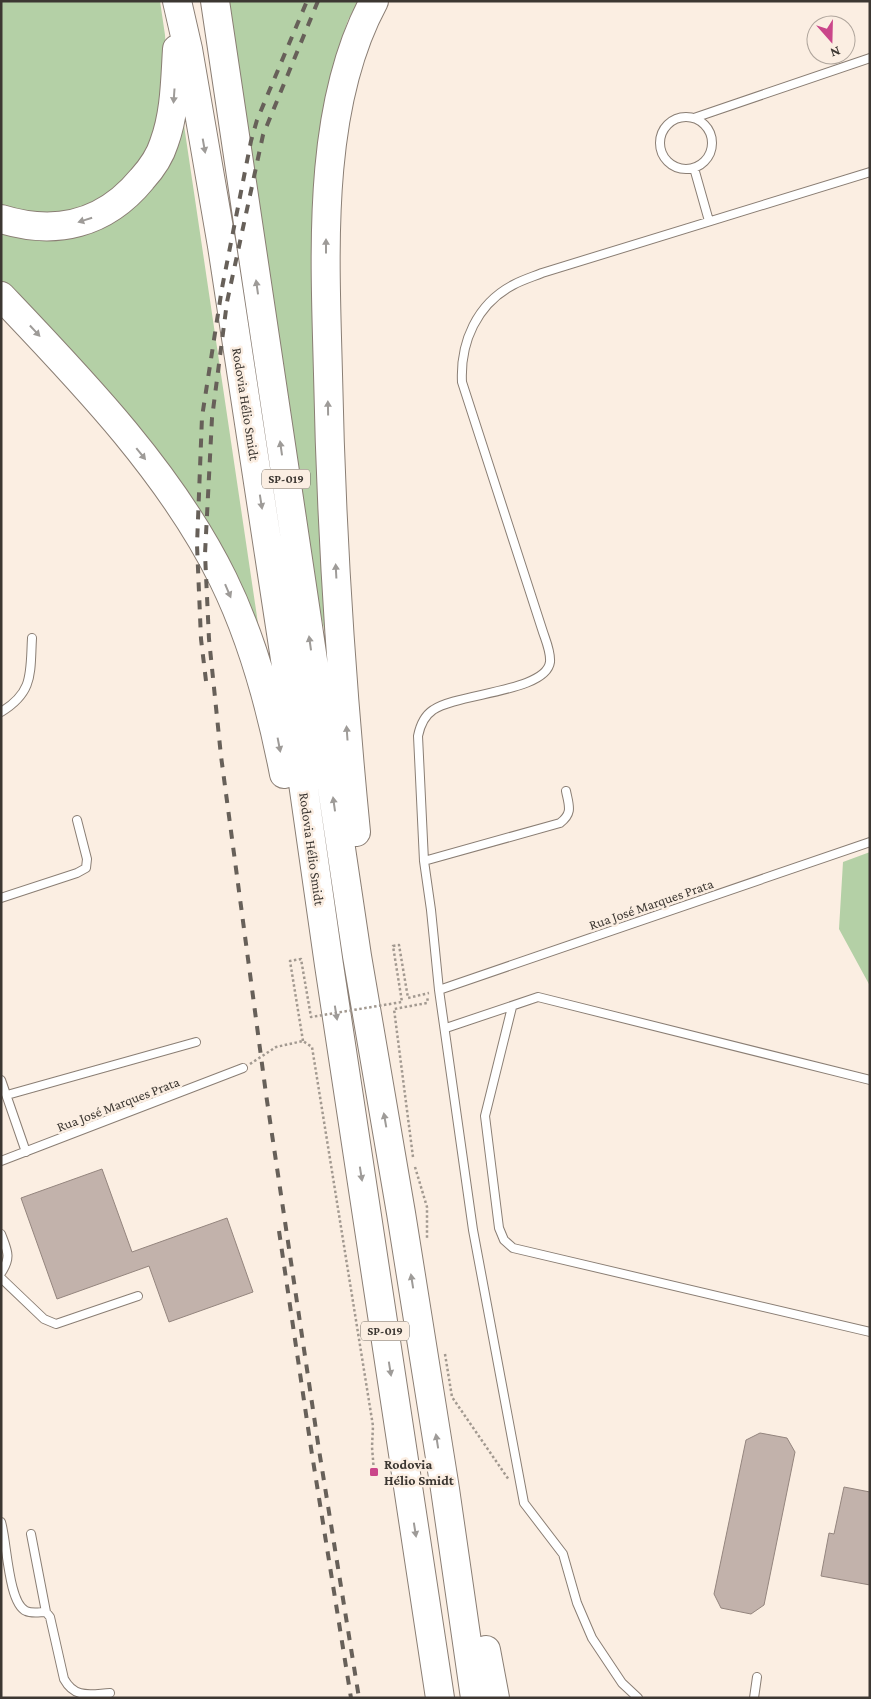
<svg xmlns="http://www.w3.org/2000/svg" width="871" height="1699" font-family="'Crimson Pro',serif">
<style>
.green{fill:#b4d0a6}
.building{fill:#c2b2ab;stroke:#94857e}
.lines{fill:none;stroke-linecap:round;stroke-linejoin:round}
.lane-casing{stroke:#8a7e74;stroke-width:10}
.highway-casing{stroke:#8a7e74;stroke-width:30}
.path{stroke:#a29990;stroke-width:2.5;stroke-dasharray:2.5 2.5;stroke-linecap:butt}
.lane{stroke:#fff;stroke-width:8}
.highway{stroke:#fff;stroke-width:28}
.rail{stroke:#676059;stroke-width:4;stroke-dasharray:9 9;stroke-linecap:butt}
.path-bridge{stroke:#a29990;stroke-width:2.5;stroke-dasharray:2.5 2.5;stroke-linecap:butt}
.oneway{fill:#9e9b98}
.poi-dot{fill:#ca468a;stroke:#fbeee2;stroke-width:2}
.labels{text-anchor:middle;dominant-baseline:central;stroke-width:5;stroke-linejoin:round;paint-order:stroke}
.shield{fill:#fbeee2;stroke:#756e67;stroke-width:1}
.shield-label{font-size:12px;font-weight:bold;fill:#3c3732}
.street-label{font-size:14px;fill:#3c3732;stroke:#fbeee2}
.poi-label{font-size:14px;font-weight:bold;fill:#3c3732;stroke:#fbeee2;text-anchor:start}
</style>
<rect width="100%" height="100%" fill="#fbeee2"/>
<path class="green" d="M1,1H160L165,35L168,83L165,108L142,166L96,204L50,215L1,207Z
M226,1H358L348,20L335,59L325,101L318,144L312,206L315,426L326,637L299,524Z
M181,105L263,657L243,609L1,287V227L95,224Z
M870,852V986L839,929L843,862Z"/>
<path class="building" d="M102,1169L132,1252L227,1218L253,1292L169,1322L149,1266L57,1299L21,1198Z
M760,1433L787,1438L795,1452L764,1605L751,1614L721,1608L714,1594L746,1440Z
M844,1487L870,1492V1585L821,1576L829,1533L834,1534Z"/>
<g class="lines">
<defs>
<path id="lane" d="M660 143a26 26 0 1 1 52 0a26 26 0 1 1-52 0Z
M694,118L870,58
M694,168L709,221
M1,712C34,692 30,673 32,638
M424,861L560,823C573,813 569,806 566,791
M1,898L77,873L86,868L87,859L77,820
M439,990L870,842
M512,1007L485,1116L499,1228L504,1240L513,1248L870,1332
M446,1028L538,997L870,1080
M1,1080L26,1152
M7,1095L196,1042
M1,1161L243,1068
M1,1234C7,1250 12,1257 1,1273
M1,1278L44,1319L56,1324L138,1296
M1,1522C7,1541 8,1603 26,1611C32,1614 40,1612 46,1612L50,1617L64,1679C75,1699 90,1694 110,1693
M31,1534L46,1612
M638,1698L622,1683L592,1638L577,1603L563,1554L524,1503L473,1230L439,990L431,910L424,861L418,736C420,726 424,716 433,710C457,693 546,692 550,662C551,651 545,639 542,629L462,382C460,342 477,304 513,285C522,280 532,277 542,273L870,172
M754,1698L757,1677"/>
<path id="highway" d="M177,1L188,49L222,246L290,692L329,965L440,1698
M215,1L357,956L401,1213L445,1489L475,1698
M1,219C56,236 105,224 142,179C151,169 160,156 164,143C175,113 175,81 177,49
M1,296C81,380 171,473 223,579C253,640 271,707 284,774
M356,832C341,680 331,526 328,374C325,255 316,108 374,1
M486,1650L495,1698"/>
</defs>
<use href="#lane" class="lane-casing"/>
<use href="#highway" class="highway-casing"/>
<path class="path" d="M250,1064L276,1047L303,1041L312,1047L373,1426L372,1447L374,1472
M413,1157L394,1009L427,1003L428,996
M415,1167L427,1207V1240
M445,1354L452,1397L509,1480"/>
<use href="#lane" class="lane"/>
<use href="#highway" class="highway"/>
<path class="rail" d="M318,1L263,135L227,302L212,418L205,554L209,639L221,756L266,1094L319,1450L359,1698
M206,681L201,639L197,545L202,417L222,288L251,141L257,120L307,1
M279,1231L311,1448L351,1698"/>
<path class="path-bridge" d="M303,1041L290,961L301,959L311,1017L402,1002L393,946L399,945L408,998L429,993"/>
</g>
<defs><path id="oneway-solid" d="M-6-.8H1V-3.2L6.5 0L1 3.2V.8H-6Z" transform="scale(1.25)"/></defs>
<g class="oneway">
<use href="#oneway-solid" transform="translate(174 96) rotate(94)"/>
<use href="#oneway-solid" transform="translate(204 146) rotate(80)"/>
<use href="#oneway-solid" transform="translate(85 220) rotate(162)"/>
<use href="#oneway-solid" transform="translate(326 246) rotate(-90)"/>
<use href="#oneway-solid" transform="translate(257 287) rotate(-98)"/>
<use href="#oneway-solid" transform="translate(35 331) rotate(47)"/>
<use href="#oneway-solid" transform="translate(328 408) rotate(-91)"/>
<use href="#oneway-solid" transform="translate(281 448) rotate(-98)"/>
<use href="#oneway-solid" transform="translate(141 454) rotate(51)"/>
<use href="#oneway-solid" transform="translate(261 502) rotate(81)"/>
<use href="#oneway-solid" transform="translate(336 571) rotate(-93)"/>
<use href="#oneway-solid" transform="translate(228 591) rotate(67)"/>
<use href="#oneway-solid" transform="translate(310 643) rotate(-98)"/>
<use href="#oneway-solid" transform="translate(347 733) rotate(-94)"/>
<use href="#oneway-solid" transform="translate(279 745) rotate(79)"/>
<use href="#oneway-solid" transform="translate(334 804) rotate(-98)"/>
<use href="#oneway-solid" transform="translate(336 1013) rotate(81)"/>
<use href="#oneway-solid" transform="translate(385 1120) rotate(-100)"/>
<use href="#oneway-solid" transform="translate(361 1174) rotate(81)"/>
<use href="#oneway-solid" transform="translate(412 1281) rotate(-99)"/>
<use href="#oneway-solid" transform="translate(390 1369) rotate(81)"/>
<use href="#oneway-solid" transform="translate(437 1441) rotate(-99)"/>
<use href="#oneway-solid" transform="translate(415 1530) rotate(81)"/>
</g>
<rect class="poi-dot" x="369" y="1467" width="10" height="10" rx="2.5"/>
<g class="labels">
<g class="shield">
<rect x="262" y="469.5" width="48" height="19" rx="4"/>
<rect x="361" y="1321.5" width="48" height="19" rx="4"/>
</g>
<g class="shield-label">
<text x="286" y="479">SP-019</text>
<text x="385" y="1331">SP-019</text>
</g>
<g class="street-label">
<text transform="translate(246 404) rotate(81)">Rodovia Hélio Smidt</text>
<text transform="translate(312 849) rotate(82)">Rodovia Hélio Smidt</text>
<text transform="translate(651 904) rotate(-19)">Rua José Marques Prata</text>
<text transform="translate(118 1104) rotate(-21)">Rua José Marques Prata</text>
</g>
<g class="poi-label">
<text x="384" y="1464">Rodovia<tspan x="384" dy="16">Hélio Smidt</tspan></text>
</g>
</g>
<rect width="871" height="1699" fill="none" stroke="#3c3732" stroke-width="5"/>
<g transform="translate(831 40) rotate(160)"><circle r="24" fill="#fbeee2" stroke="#afa59c"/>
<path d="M0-4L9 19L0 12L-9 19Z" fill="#ca468a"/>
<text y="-8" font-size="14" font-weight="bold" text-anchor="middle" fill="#3c3732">N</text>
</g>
</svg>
